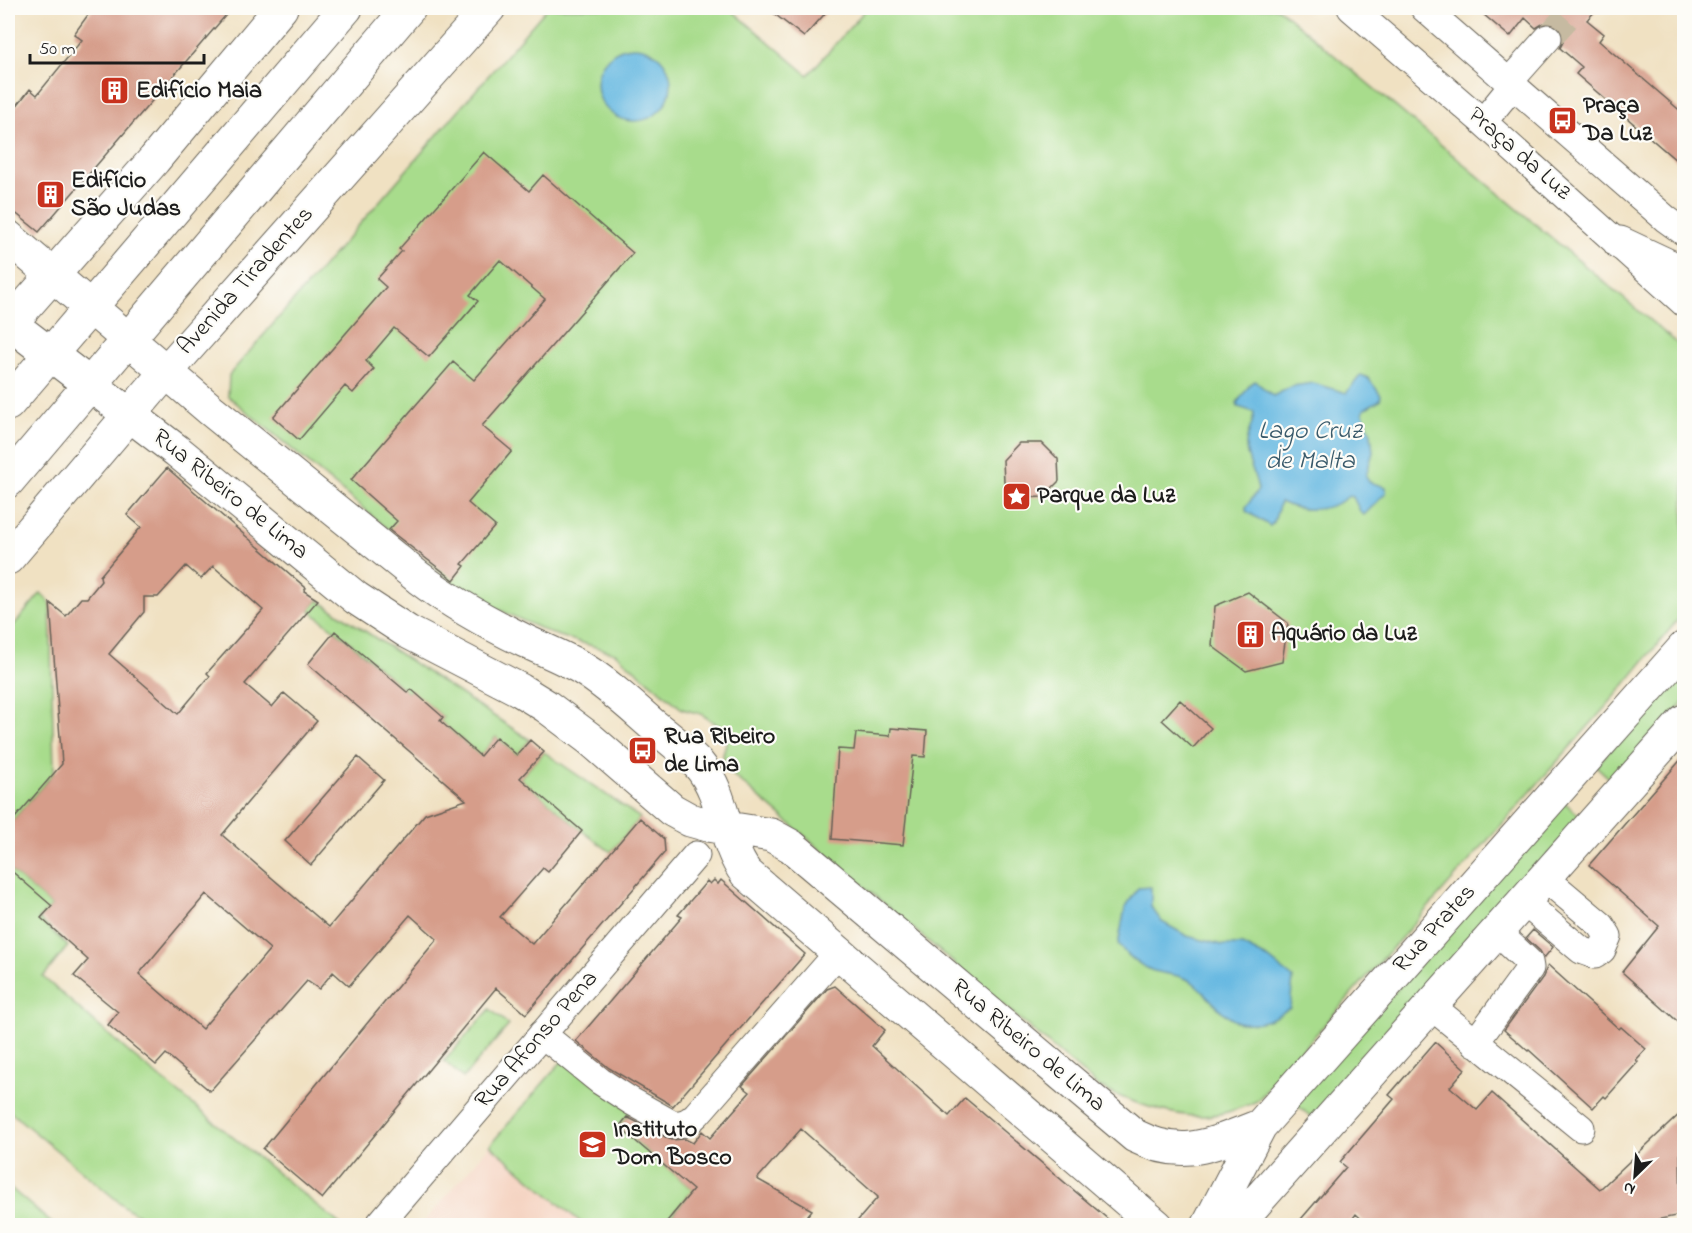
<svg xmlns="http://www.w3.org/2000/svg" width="1692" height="1233" font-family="'Indie Flower',sans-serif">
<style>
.built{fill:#f5d3c1}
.green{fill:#a8dc8c;stroke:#627c54;stroke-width:1.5}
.water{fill:#65b8e1;stroke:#406a7e;stroke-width:1.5}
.building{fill:#d69d8a;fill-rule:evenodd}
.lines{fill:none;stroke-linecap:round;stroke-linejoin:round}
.minor-tunnel{stroke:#c6baa1;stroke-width:27;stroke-dasharray:27 14;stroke-linecap:butt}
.minor-casing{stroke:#666156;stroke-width:29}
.major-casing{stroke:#666156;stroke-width:35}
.highway-casing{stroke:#666156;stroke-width:35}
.minor{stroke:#fff;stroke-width:27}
.major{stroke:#fff;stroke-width:33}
.highway{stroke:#fff;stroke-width:33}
.labels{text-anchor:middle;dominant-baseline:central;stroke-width:4.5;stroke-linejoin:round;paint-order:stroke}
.poi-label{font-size:24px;font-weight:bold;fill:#1c1c1c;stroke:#fdfcf7;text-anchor:start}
.street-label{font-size:24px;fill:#1c1c1c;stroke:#fdfcf7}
.water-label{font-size:26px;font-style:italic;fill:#395a6b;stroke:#fdfcf7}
</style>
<rect width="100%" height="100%" fill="#fdfcf7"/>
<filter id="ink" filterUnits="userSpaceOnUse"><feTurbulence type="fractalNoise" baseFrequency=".0167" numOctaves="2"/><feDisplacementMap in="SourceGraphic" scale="12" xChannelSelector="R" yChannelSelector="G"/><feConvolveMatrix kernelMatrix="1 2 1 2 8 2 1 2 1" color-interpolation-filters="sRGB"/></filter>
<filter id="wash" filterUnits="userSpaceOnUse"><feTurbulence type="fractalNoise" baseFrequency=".008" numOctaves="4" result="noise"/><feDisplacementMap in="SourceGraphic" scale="24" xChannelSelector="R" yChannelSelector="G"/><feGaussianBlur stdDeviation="1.35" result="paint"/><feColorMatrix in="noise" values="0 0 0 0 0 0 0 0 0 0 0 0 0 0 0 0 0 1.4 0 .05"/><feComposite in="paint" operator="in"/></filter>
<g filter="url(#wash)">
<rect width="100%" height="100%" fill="#f0e1c2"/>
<path class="built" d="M562,1061L637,1112L812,1210L799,1226H421Z"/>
<path class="green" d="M547,8H729L808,75L867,8H1278L1684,349V612L1617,694L1257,1101C1215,1120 1193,1120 1149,1107C1131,1101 1115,1096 1098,1086L727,770L723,755L729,732L701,714L682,709L615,653L550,633L467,595L228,396L229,375Z
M41,593L50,603L54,773L8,826V632Z
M318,600L530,740L517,755L496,737L480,756L440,721L443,717L411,690L408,693L346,639L309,610Z
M1684,666V702L1613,782L1596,766Z
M544,752L640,818L611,852L582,831L520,778Z
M1564,802L1582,818L1314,1119L1295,1104Z
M8,868L52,906L39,919L68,946L43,977L133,1056L341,1225H155L125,1207L8,1110Z
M490,1009L509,1025L463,1078L444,1061Z
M562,1061L633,1110L619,1127L693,1190L665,1223L667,1225H584L490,1145Z
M8,1186L54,1225H8Z"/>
<path class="water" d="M597 84a37 37 0 1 1 74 0a37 37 0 1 1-74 0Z
M1361,375L1368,378L1381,395L1380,400L1364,409L1363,414L1371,433L1373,452L1366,476L1369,482L1386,487V493L1364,515L1360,511L1353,497L1349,496C1329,512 1303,513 1280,502L1274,522L1270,526L1246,511V507L1258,490C1256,474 1247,462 1246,446C1246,434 1254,423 1254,412L1238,407L1237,403L1251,383L1255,381L1273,396L1293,386L1313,383L1346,393Z
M1151,887V907L1162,922L1187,936L1222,945H1242L1269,959L1293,978L1290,1008C1272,1019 1263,1025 1242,1023C1226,1021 1207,994 1195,984C1183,974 1165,975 1151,970C1139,965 1126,954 1118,945L1125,908L1138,888Z"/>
<g id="blocks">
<path class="building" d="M93,8H232L39,232L8,207V117L30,89L37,95L82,40L74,34Z
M767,8H830L804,37Z
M1476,8H1598L1587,20L1604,34L1599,41L1684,114V167L1576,74L1582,67L1560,48L1563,42V34L1558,26L1552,23H1544L1536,28L1525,18L1510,37Z
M484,152L529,191L543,175L633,253L482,426L512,451L468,503L495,526L462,564L465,566L454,580L389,530L397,521L351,480L453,362L474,380L545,299L500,260L470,295L478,301L429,357L394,328L366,361L374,369L353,393L345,386L299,440L273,417L386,287L377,279L402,251L399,249Z
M1019,443H1042L1058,459L1059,481L1043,497L1020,498L1004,482L1003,460Z
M167,468L306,588L304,591L318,600L245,684L272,707L284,693L317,721L236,816L237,817L222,835L329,927L425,814L466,800L308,664L335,631L408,693L411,689L443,717L440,721L480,756L496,737L517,755L530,740L544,752L520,778L582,831L548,872L543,868L500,917L532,944L640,818L664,839L665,852L526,1014L496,988L322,1199L263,1149L437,939L410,915L349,986L333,972L319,989L307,981L210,1091L166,1054L156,1065L108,1025L118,1012L74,976L88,960L41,918L52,906L8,868V826L62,764L50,603L66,616L81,598H87L101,581L100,576L141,527L127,515ZM186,566L201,579L213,566L263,610L207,673L210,676L178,714L109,654L144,612V597H158ZM206,894L270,949L202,1029L139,974Z
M1248,592L1288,623L1282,662L1246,671L1212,646L1215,606Z
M1180,700L1211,728L1193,748L1162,720Z
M891,728L927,731L925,757L913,756L903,845L832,839L838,749L854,750L856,733L890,736Z
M1684,756V1027L1622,972L1659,926L1589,865Z
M358,757L384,780L311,865L285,841Z
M714,880L718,884L721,880L805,954L673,1106L609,1068L576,1041L682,917L678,915L707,881L710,884Z
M1533,930L1553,947L1544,958L1540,951L1526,938Z
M1548,965L1619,1029L1621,1027L1646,1049L1636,1060L1638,1062L1606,1098L1604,1096L1593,1108L1529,1050L1528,1051L1504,1030L1543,977Z
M835,986L885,1030L872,1046L949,1116L965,1098L1116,1226H853L878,1197L801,1129L757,1179L812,1210L799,1226H663L693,1190L619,1127L627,1117L671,1140L685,1139L693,1143L702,1131L710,1138L750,1092L742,1086L827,989Z
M1435,1042L1465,1069L1450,1087L1477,1110L1492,1093L1600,1189L1684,1110V1145L1680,1149L1681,1215L1625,1226H1369L1356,1214L1347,1226H1295L1346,1167L1340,1162L1394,1099L1389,1095Z"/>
</g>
</g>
<g filter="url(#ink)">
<use href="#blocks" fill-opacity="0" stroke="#666156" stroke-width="1.5"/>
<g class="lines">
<path class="minor-tunnel" d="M1548,38L1568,16"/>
<defs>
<path id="minor" d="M1351,8L1483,122L1684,303
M1424,8L1666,219L1684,232
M1509,82L1548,38
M1483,122L1513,85
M1524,902L1581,950L1595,955L1602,950L1608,936L1601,925L1545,878
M1431,1006L1581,1128
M542,1034L600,1081L631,1101L672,1124C684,1125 689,1122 697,1114L839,952
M1475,1043L1530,968L1529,962L1497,932
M378,1226L696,855"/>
<path id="major" d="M8,237L211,410L419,578C452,603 488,623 525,641C544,650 565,658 583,669C609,685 631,706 654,726C669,738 686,751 699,765C726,796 722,841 746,873L1157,1226
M1620,243L1684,273
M8,322L177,451L356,598L408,632L520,690L546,706L590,739L672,810L690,820L708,825L771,835L791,846L1135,1136C1185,1161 1211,1144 1260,1126
M8,326L154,160L281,8
M8,558L166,372L489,8
M1208,1226L1260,1126L1684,648
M1235,1226L1684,721"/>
<path id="highway" d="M8,404L346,8
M8,481L409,8"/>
</defs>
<use href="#minor" class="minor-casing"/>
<use href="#major" class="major-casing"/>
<use href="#highway" class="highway-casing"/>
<use href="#minor" class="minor"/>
<use href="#major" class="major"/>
<use href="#highway" class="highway"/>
</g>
</g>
<defs>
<symbol id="building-square" viewBox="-11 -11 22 22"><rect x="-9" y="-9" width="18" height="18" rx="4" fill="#c8321e" stroke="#fdfcf7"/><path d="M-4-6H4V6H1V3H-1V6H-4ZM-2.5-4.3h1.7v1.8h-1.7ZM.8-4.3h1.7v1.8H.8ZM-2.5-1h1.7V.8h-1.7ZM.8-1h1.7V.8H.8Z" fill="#fff"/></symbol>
<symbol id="bus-square" viewBox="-11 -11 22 22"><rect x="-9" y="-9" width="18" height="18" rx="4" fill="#c8321e" stroke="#fdfcf7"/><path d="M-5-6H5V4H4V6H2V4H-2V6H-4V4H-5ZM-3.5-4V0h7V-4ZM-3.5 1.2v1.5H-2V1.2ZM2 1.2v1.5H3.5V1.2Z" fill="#fff"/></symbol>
<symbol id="sight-square" viewBox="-11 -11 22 22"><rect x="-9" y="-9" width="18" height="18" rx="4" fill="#c8321e" stroke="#fdfcf7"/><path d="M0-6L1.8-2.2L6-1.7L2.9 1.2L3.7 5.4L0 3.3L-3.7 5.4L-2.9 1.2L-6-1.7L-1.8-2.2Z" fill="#fff"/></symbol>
<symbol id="university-square" viewBox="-11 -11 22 22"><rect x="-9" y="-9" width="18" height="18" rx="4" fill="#c8321e" stroke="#fdfcf7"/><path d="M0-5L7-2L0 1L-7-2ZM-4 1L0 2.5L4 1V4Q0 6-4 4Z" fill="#fff"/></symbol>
</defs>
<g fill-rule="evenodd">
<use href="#building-square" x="98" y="74" width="33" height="33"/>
<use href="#bus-square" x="1546" y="104" width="33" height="33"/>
<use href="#building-square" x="34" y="178" width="33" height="33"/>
<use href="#sight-square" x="1000" y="480" width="33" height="33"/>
<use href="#building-square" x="1234" y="618" width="33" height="33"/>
<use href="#bus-square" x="626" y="734" width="33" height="33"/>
<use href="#university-square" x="576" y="1128" width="33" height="33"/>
</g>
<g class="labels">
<g class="poi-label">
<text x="136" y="91">Edifício Maia</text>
<text x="1583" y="106">Praça<tspan x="1583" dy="28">Da Luz</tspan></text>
<text x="71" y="181">Edifício<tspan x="71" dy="28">São Judas</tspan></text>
<text x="1037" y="496">Parque da Luz</text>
<text x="1271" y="634">Aquário da Luz</text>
<text x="664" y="737">Rua Ribeiro<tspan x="664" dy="28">de Lima</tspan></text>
<text x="613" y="1130">Instituto<tspan x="613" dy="28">Dom Bosco</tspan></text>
</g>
<g class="street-label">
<text transform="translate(1519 154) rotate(41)">Praça da Luz</text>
<text transform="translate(246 281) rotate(-48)">Avenida Tiradentes</text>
<text transform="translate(230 495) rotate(39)">Rua Ribeiro de Lima</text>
<text transform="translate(1435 929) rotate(-48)">Rua Prates</text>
<text transform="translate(537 1040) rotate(-49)">Rua Afonso Pena</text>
<text transform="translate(1028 1046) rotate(40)">Rua Ribeiro de Lima</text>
</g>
<g class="water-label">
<text x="1310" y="432">Lago Cruz<tspan x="1310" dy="30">de Malta</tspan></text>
</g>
</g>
<rect width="1692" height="1233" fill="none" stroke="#fdfcf7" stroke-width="30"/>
<g transform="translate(1635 1176) rotate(205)" stroke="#fdfcf7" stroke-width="4.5" paint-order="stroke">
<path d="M0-4.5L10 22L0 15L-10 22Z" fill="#1c1c1c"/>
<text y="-9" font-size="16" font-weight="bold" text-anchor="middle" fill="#1c1c1c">N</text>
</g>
<path d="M30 54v9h174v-9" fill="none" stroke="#1c1c1c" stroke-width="3"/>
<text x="39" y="54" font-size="18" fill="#1c1c1c" stroke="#fdfcf7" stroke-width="4.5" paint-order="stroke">50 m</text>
</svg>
